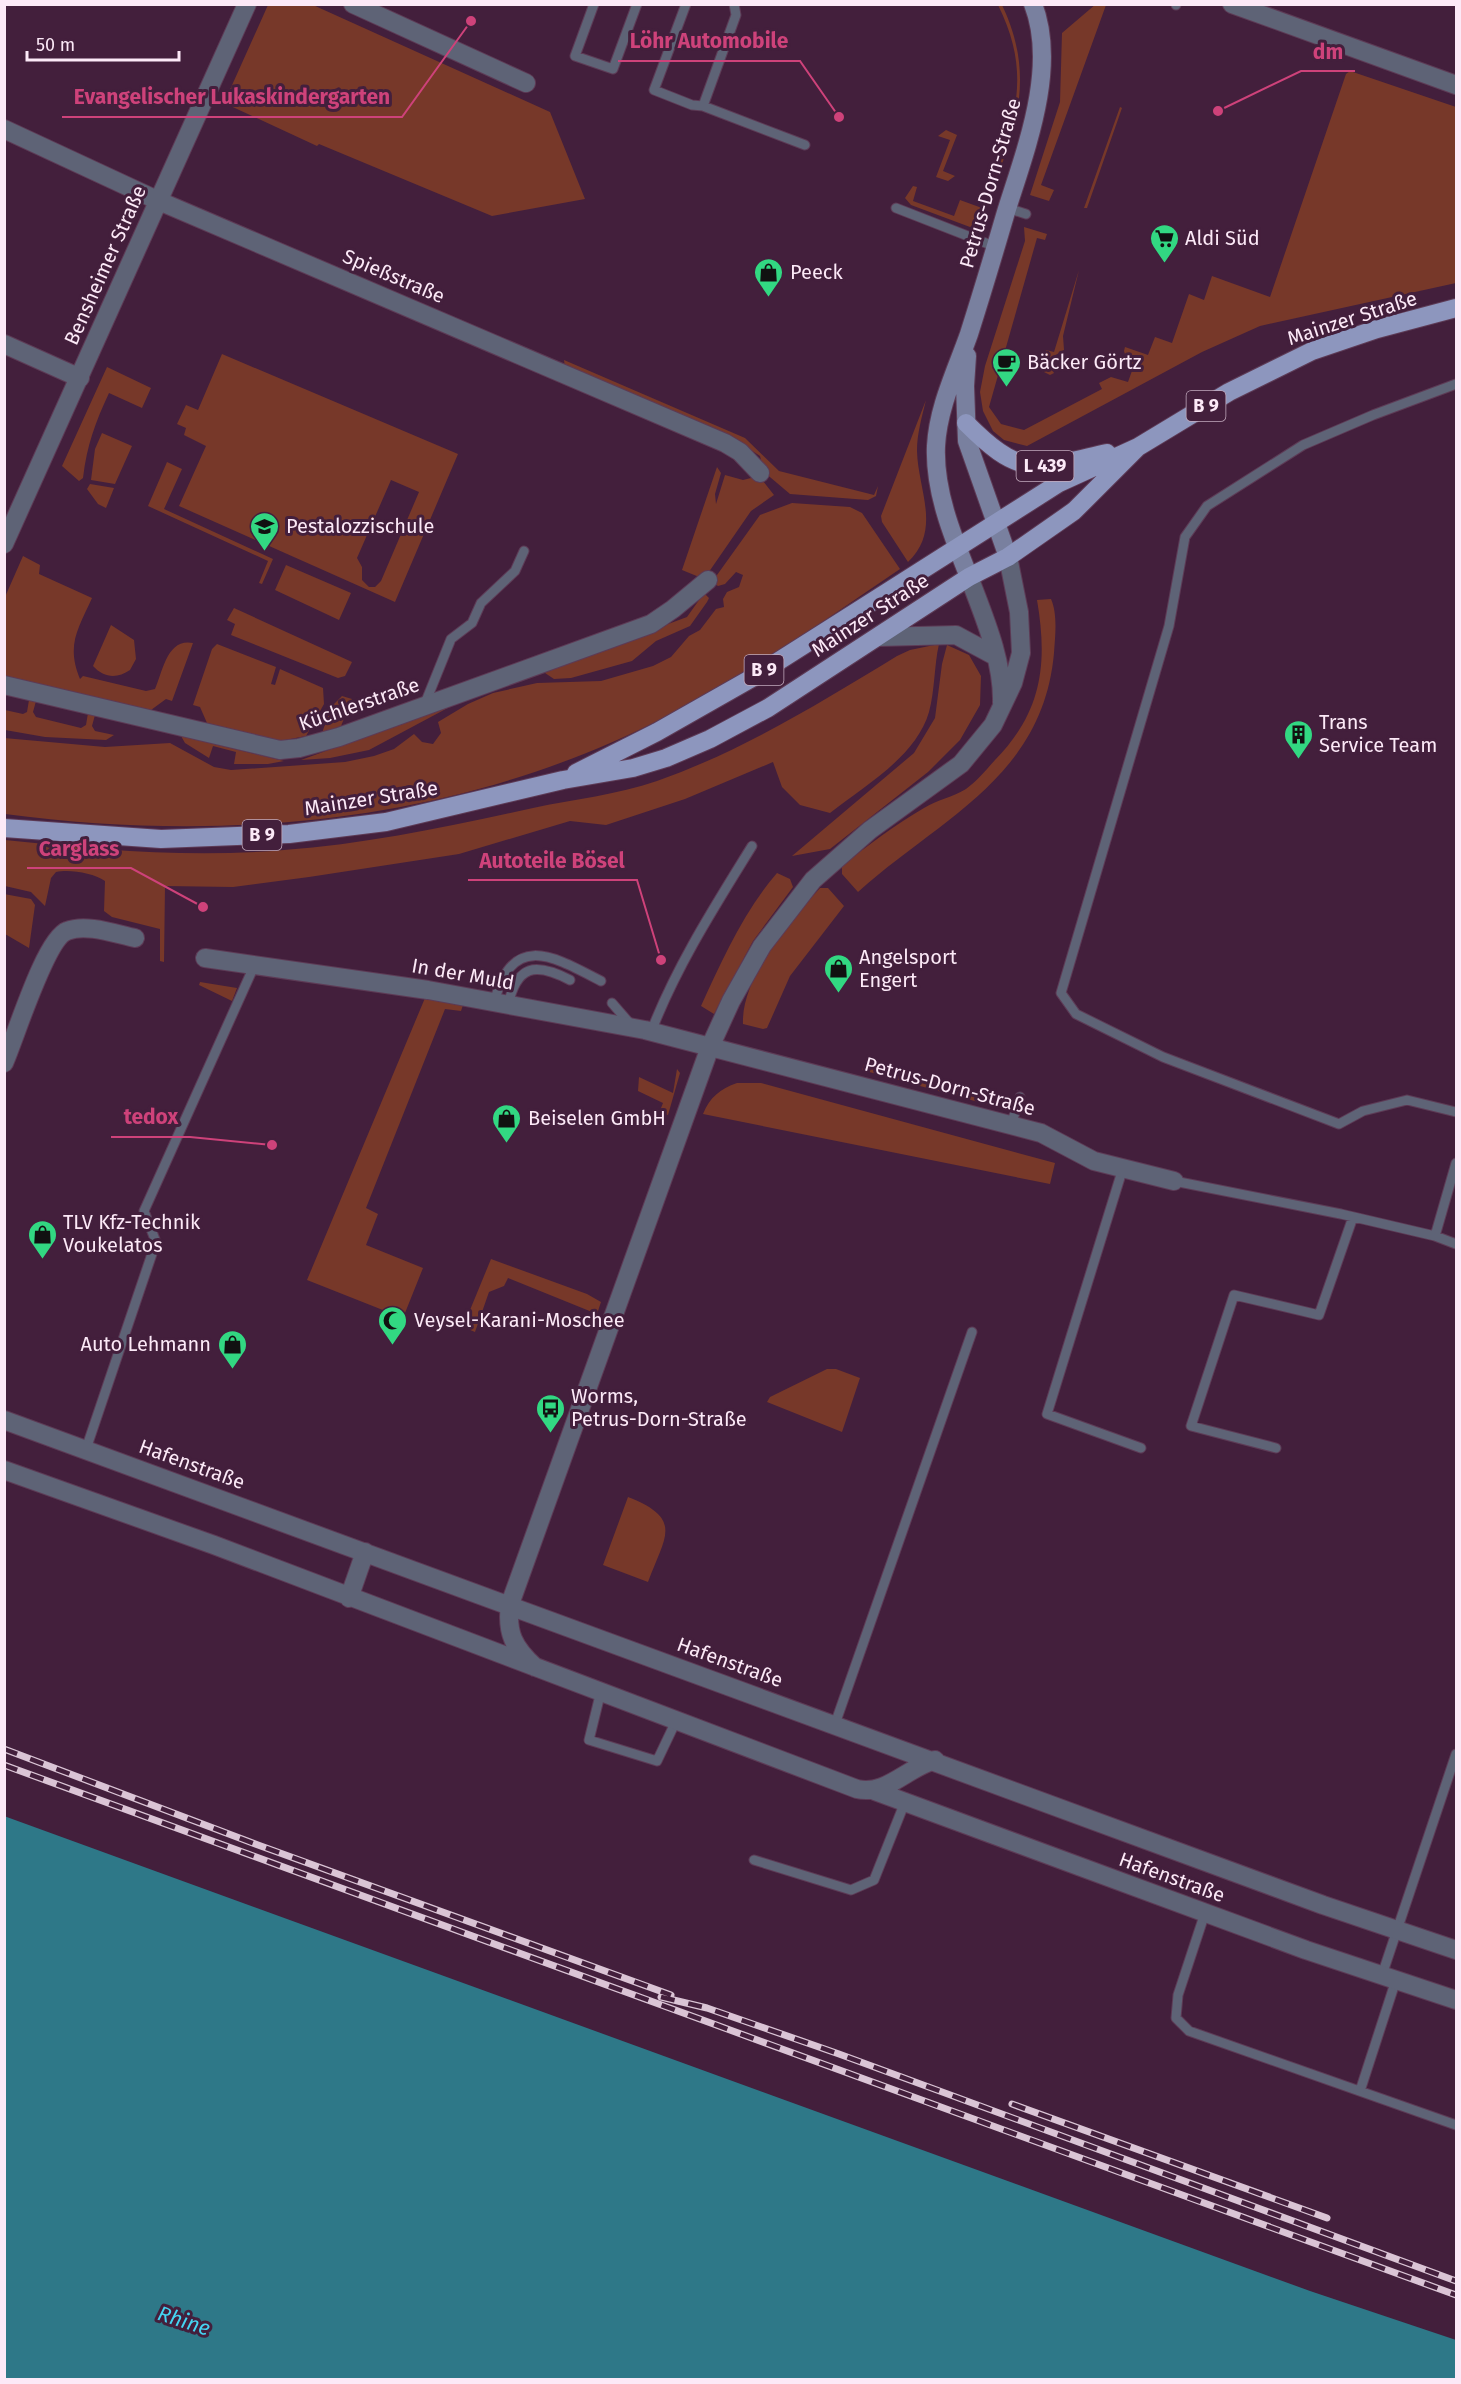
<svg xmlns="http://www.w3.org/2000/svg" width="1461" height="2384" font-family="'Fira Sans',sans-serif">
<style>
.green{fill:#773829;fill-rule:evenodd}
.water{fill:#2e7888}
.lines{fill:none;stroke-linecap:round;stroke-linejoin:round}
.lane-casing{stroke:#5d3b56;stroke-width:11}
.street-casing{stroke:#5d3b56;stroke-width:20}
.secondary-casing{stroke:#5d3b56;stroke-width:20}
.primary-casing{stroke:#5d3b56;stroke-width:20}
.lane{stroke:#5e6376;stroke-width:9}
.street{stroke:#5e6376;stroke-width:18}
.secondary{stroke:#79809f;stroke-width:18}
.primary{stroke:#8d96be;stroke-width:18}
.rail-casing{stroke:#dac4d5;stroke-width:7}
.rail{stroke:#431f3c;stroke-width:4.5;stroke-dasharray:14;stroke-linecap:butt}
.labels{text-anchor:middle;dominant-baseline:central;stroke-width:6;stroke-linejoin:round;paint-order:stroke}
.shield{fill:#431f3c;stroke:#c4acbf;stroke-width:1.5}
.shield-label{font-size:18px;font-weight:bold;fill:#fce9f7}
.street-label{font-size:20px;fill:#fce9f7;stroke:#431f3c}
.poi-label{font-size:20px;fill:#fce9f7;stroke:#431f3c;text-anchor:start}
.water-label{font-size:21px;font-style:italic;fill:#45d5f3;stroke:#431f3c}
.leader{fill:none;stroke:#ce427a;stroke-width:2}
.callout-dot{fill:#ce427a;stroke:#431f3c;stroke-width:2}
.callout-label{font-size:21px;text-anchor:middle;font-weight:bold;fill:#ce427a;stroke:#431f3c;stroke-width:6;stroke-linejoin:round;paint-order:stroke}
</style>
<rect width="100%" height="100%" fill="#431f3c"/>
<path class="green" d="M1096,4L1106,5L1041,185L1054,190L1049,201L1030,195L1060,102L1062,33Z
M268,5H313L550,112L585,199L492,216L319,144L317,146L224,103Z
M998,5H1002C1041,86 1009,147 978,224L970,227L911,205L905,198L913,186L917,187L913,201L954,216L960,200L982,208C1009,133 1037,83 998,5Z
M1350,71L1456,107V283L1260,326L1202,352L1027,446L1004,440L993,431L983,411L980,392L985,366L1025,241L1024,227L1047,234L1045,240L1037,238L989,407L1001,424L1024,430L1102,389L1099,383L1111,377L1128,382L1133,368L1129,367L1124,351L1125,347L1148,355L1155,337L1172,343L1189,294L1204,300L1212,276L1270,297L1346,74Z
M1120,107L1122,108L1087,208H1084Z
M946,130L957,135L943,171L955,176L948,181L936,177L950,140L938,136Z
M1079,270L1063,336L1064,350L1047,360L1054,373L1050,375L1042,371L1046,350L1054,352Z
M222,354L458,454L395,602L179,506L206,446L184,435L186,428L177,424L186,405L198,410ZM391,480L419,492L381,581L375,587H369L362,580V567L357,558Z
M564,360L745,438L779,471L874,495L878,486L876,496L868,500L790,494L764,472L760,456L742,444L565,367Z
M107,367L151,388L142,408L109,393C95,423 87,445 83,478L79,481L62,466Z
M926,400C922,417 917,433 917,451C918,490 942,530 908,562L882,522L881,516Z
M102,433L132,446L115,484L91,480L95,449Z
M167,462L182,469L164,509L273,559L262,584L259,583L268,561L148,506Z
M717,467L721,473L715,494L716,504L725,475L743,480L759,476L774,495L751,511L704,579L682,570Z
M90,484L114,488L106,508L98,504L87,489Z
M792,503L850,507L862,513L900,569C825,620 750,673 669,715C463,822 232,844 5,814L4,738L105,747L170,743L214,767L231,770L345,762L374,756L394,749L414,734L422,742L433,744L441,733L438,722L468,704L493,693L537,683L601,681L653,666L671,657L689,636L700,630L716,609L724,607L723,599L727,592L739,587L743,575L736,572L725,584L718,586L712,582L760,515Z
M23,556L40,565L39,574L92,598C78,629 66,645 80,679L83,676L146,691L155,689C163,671 167,638 193,643L172,701L166,699L151,710L5,676V597Z
M286,565L351,593L339,620L275,590Z
M704,593L709,598L707,602L690,626L656,641L632,661L571,678L554,679L542,671L687,617Z
M1051,599C1058,615 1055,637 1054,653C1043,778 939,819 858,892L842,874V866C868,845 895,825 924,808C937,800 953,797 966,789C977,781 986,770 995,760C1042,712 1048,664 1037,600Z
M234,608L352,662L345,676L338,678L231,635L235,624L227,620Z
M111,625L134,640L136,659L130,670C117,679 104,678 93,666Z
M217,644L276,667L271,684L275,685L280,669L323,688L324,704L306,736L280,741L207,723L200,707L193,705L212,649Z
M939,644C934,666 935,690 929,712C916,757 864,786 830,813L800,805L782,787L773,762L685,799L606,825L570,821L459,854L309,877L233,887L165,886L164,962L160,961V929L112,917L104,911L105,881C93,873 70,869 56,872L51,878L45,906L31,892L5,886V840C98,850 191,858 284,850C368,844 452,826 533,808C574,799 617,795 657,781C742,751 820,703 897,656L910,650Z
M947,645L969,655L981,676L980,705L960,740L928,772L830,849L792,856L914,753L935,718L942,664Z
M342,696L352,699L341,726L322,733L331,707Z
M29,700L36,701L33,712L36,717L81,728L86,725L88,713L95,715L92,726L95,731L114,735L106,740L45,737L5,730V710L23,714L27,712Z
M457,703L369,750L330,758L301,760Z
M181,736L284,761L268,764H234L236,752L213,746L209,758L185,743Z
M777,873L790,879L793,887L753,941L714,1014L701,1006C722,960 744,911 777,873Z
M820,888H828L844,906L790,976L767,1028L763,1029L743,1024C741,978 790,920 820,888Z
M4,894L31,899L35,905L29,948L5,934Z
M200,982L237,988L232,1001L199,985Z
M425,998L463,1005L461,1011L445,1009L366,1208L378,1214L366,1245L423,1268L403,1318L307,1280Z
M864,1064L1002,1102L1000,1108L862,1070Z
M677,1069L680,1073L668,1115L659,1113L663,1103L638,1091L639,1077L673,1093Z
M737,1083H761L1055,1163L1050,1184L703,1114C710,1097 720,1089 737,1083Z
M491,1259L587,1294L601,1302L597,1314L508,1278L504,1286L489,1292L475,1332L463,1327Z
M827,1369H836L860,1378L842,1432L767,1402L770,1397Z
M628,1497C684,1519 665,1536 648,1582L603,1565Z"/>
<path class="water" d="M4,1816L1310,2291L1456,2340V2379H5Z"/>
<g class="lines">
<defs>
<path id="lane" d="M594,4L575,56L613,69L637,4
M686,4L654,90L692,105L703,106
M734,4L736,15L703,106L805,145
M1176,5V4
M896,208L996,247
M1007,208L1026,214
M1456,384L1373,415L1303,445L1207,506L1185,537L1169,626L1061,993L1076,1014L1163,1057L1339,1124L1363,1111L1407,1100L1456,1112
M424,706L451,639L472,623L481,603L515,571L524,551
M494,1003C512,931 553,956 601,981
M612,1003L632,1026
M508,1005C517,965 535,962 570,980
M651,1032C677,965 715,906 752,846
M1011,1125L1020,1097
M1123,1168L1047,1414L1141,1448
M1174,1181L1341,1214L1435,1236L1456,1244
M1435,1236L1456,1163
M1276,1448L1191,1426L1234,1295L1319,1315L1353,1217
M86,1449L156,1242L144,1211L255,964
M601,1691L589,1740L657,1761L677,1719
M835,1724L972,1332
M754,1860L851,1890L874,1880L905,1802
M1205,1913L1178,1995L1176,2018L1189,2031L1456,2125
M1382,1975L1456,1754
M1360,2091L1396,1980"/>
<path id="street" d="M353,4L526,83
M1232,4L1456,85
M4,129L159,201L725,443L740,452L760,473
M4,344L80,378
M4,544L247,4
M969,577C984,617 1003,660 1002,703
M878,637L956,635L995,656
M4,685L280,750L299,748L339,737L651,624L673,609L708,580
M205,958L428,990L645,1030L1041,1133L1094,1161L1174,1181
M4,1063C15,1039 45,939 67,931C86,923 116,934 135,938
M4,1420L1323,1905L1456,1950
M4,1470L214,1545L857,1789C886,1796 908,1767 935,1760
M349,1598L365,1552
M535,1667C514,1648 506,1633 510,1604L710,1047L731,1001L762,946L813,880L870,830L961,764L993,725L1013,683L1021,653L1019,612L1008,557
M875,1791L1306,1950L1456,2000"/>
<path id="secondary" d="M967,356L965,386L967,441L1008,557
M969,577C953,537 934,491 936,446C938,407 956,371 969,334C982,293 994,253 1006,212C1025,151 1058,68 1033,4"/>
<path id="primary" d="M966,423C1022,479 1035,469 1107,453
M576,773L657,732L752,678L1059,483L1138,447L1229,392L1312,351L1377,329L1456,308
M4,828L161,839L289,834L386,822L563,780L633,768L666,758L710,739L768,708L969,577L1008,557L1074,511L1138,447"/>
</defs>
<use href="#lane" class="lane-casing"/>
<use href="#street" class="street-casing"/>
<use href="#secondary" class="secondary-casing"/>
<use href="#primary" class="primary-casing"/>
<use href="#lane" class="lane"/>
<use href="#street" class="street"/>
<use href="#secondary" class="secondary"/>
<use href="#primary" class="primary"/>
<defs>
<path id="rail" d="M4,1749L258,1845L671,1995
M4,1765L1456,2295
M661,1997L707,2008L839,2054L1456,2281
M1012,2104L1327,2218"/>
</defs>
<use href="#rail" class="rail-casing"/>
<use href="#rail" class="rail"/>
</g>
<defs>
<symbol id="supermarket-pin" viewBox="-11 -11 22 30"><path d="M0 17L-7.5 6A9.5 9.5 0 1 1 7.5 6Z" fill="#32d882" stroke="#431f3c"/><path d="M-6-5.5h2.5l.6 2H6L4.5 2H-2.5L-4.4-4H-6ZM-1.5 3.2a1.3 1.3 0 1 0 .1 0ZM3 3.2a1.3 1.3 0 1 0 .1 0Z" fill="#111"/></symbol>
<symbol id="shop-pin" viewBox="-11 -11 22 30"><path d="M0 17L-7.5 6A9.5 9.5 0 1 1 7.5 6Z" fill="#32d882" stroke="#431f3c"/><path d="M-5-2.5h2.3a2.7 3.5 0 0 1 5.4 0H5L5.5 6h-11ZM-1.5-2.5h3a1.5 2.3 0 0 0-3 0Z" fill="#111"/></symbol>
<symbol id="cafe-pin" viewBox="-11 -11 22 30"><path d="M0 17L-7.5 6A9.5 9.5 0 1 1 7.5 6Z" fill="#32d882" stroke="#431f3c"/><path d="M-5.5-4.5H6V0H3Q3 3.5 0 3.5H-2.5Q-5.5 3.5-5.5 0ZM3-3.2v2h1.7v-2ZM-6 4.5H4V6H-6Z" fill="#111"/></symbol>
<symbol id="school-pin" viewBox="-11 -11 22 30"><path d="M0 17L-7.5 6A9.5 9.5 0 1 1 7.5 6Z" fill="#32d882" stroke="#431f3c"/><path d="M0-5L7-2L0 1L-7-2ZM-4 1L0 2.5L4 1V4Q0 6-4 4Z" fill="#111"/></symbol>
<symbol id="building-pin" viewBox="-11 -11 22 30"><path d="M0 17L-7.5 6A9.5 9.5 0 1 1 7.5 6Z" fill="#32d882" stroke="#431f3c"/><path d="M-4-6H4V6H1V3H-1V6H-4ZM-2.5-4.3h1.7v1.8h-1.7ZM.8-4.3h1.7v1.8H.8ZM-2.5-1h1.7V.8h-1.7ZM.8-1h1.7V.8H.8Z" fill="#111"/></symbol>
<symbol id="mosque-pin" viewBox="-11 -11 22 30"><path d="M0 17L-7.5 6A9.5 9.5 0 1 1 7.5 6Z" fill="#32d882" stroke="#431f3c"/><path d="M3.5-4.9A6 6 0 1 0 3.5 4.9A5 5 0 1 1 3.5-4.9Z" fill="#111"/></symbol>
<symbol id="bus-pin" viewBox="-11 -11 22 30"><path d="M0 17L-7.5 6A9.5 9.5 0 1 1 7.5 6Z" fill="#32d882" stroke="#431f3c"/><path d="M-5-6H5V4H4V6H2V4H-2V6H-4V4H-5ZM-3.5-4V0h7V-4ZM-3.5 1.2v1.5H-2V1.2ZM2 1.2v1.5H3.5V1.2Z" fill="#111"/></symbol>
</defs>
<g fill-rule="evenodd">
<use href="#supermarket-pin" x="1148" y="222" width="33" height="45"/>
<use href="#shop-pin" x="752" y="256" width="33" height="45"/>
<use href="#cafe-pin" x="990" y="346" width="33" height="45"/>
<use href="#school-pin" x="248" y="510" width="33" height="45"/>
<use href="#building-pin" x="1282" y="718" width="33" height="45"/>
<use href="#shop-pin" x="822" y="952" width="33" height="45"/>
<use href="#shop-pin" x="490" y="1102" width="33" height="45"/>
<use href="#shop-pin" x="26" y="1218" width="33" height="45"/>
<use href="#mosque-pin" x="376" y="1304" width="33" height="45"/>
<use href="#shop-pin" x="216" y="1328" width="33" height="45"/>
<use href="#bus-pin" x="534" y="1392" width="33" height="45"/>
</g>
<g class="labels">
<g class="shield">
<rect x="1186.5" y="391" width="39" height="30" rx="4.5"/>
<rect x="1016.5" y="451" width="57" height="30" rx="4.5"/>
<rect x="744.5" y="655" width="39" height="30" rx="4.5"/>
<rect x="242.5" y="820" width="39" height="30" rx="4.5"/>
</g>
<g class="shield-label">
<text x="1206" y="406">B 9</text>
<text x="1045" y="466">L 439</text>
<text x="764" y="670">B 9</text>
<text x="262" y="835">B 9</text>
</g>
<g class="street-label">
<text transform="translate(990 183) rotate(-74)">Petrus-Dorn-Straße</text>
<text transform="translate(105 265) rotate(-66)">Bensheimer Straße</text>
<text transform="translate(394 276) rotate(23)">Spießstraße</text>
<text transform="translate(1352 318) rotate(-18)">Mainzer Straße</text>
<text transform="translate(870 615) rotate(-33)">Mainzer Straße</text>
<text transform="translate(359 704) rotate(-19)">Küchlerstraße</text>
<text transform="translate(371 798) rotate(-9)">Mainzer Straße</text>
<text transform="translate(463 974) rotate(10)">In der Muld</text>
<text transform="translate(950 1086) rotate(15)">Petrus-Dorn-Straße</text>
<text transform="translate(192 1464) rotate(20)">Hafenstraße</text>
<text transform="translate(730 1662) rotate(20)">Hafenstraße</text>
<text transform="translate(1172 1877) rotate(20)">Hafenstraße</text>
</g>
<g class="poi-label">
<text x="1185" y="238">Aldi Süd</text>
<text x="790" y="272">Peeck</text>
<text x="1027" y="362">Bäcker Görtz</text>
<text x="286" y="526">Pestalozzischule</text>
<text x="1319" y="722">Trans<tspan x="1319" dy="23">Service Team</tspan></text>
<text x="859" y="957">Angelsport<tspan x="859" dy="23">Engert</tspan></text>
<text x="528" y="1118">Beiselen GmbH</text>
<text x="63" y="1222">TLV Kfz-Technik<tspan x="63" dy="23">Voukelatos</tspan></text>
<text x="414" y="1320">Veysel-Karani-Moschee</text>
<text x="211" y="1344" text-anchor="end">Auto Lehmann</text>
<text x="571" y="1396">Worms,<tspan x="571" dy="23">Petrus-Dorn-Straße</tspan></text>
</g>
<g class="water-label">
<text transform="translate(184 2321) rotate(18)">Rhine</text>
</g>
</g>
<path class="leader" d="M839 117L800 61H618M1218 111L1301 71H1355M471 21L402 117H62M203 907L131 868H27M661 960L637 880H468M272 1145L190 1137H111"/>
<g class="callout-dot">
<circle cx="839" cy="117" r="6"/>
<circle cx="1218" cy="111" r="6"/>
<circle cx="471" cy="21" r="6"/>
<circle cx="203" cy="907" r="6"/>
<circle cx="661" cy="960" r="6"/>
<circle cx="272" cy="1145" r="6"/>
</g>
<g class="callout-label">
<text x="709" y="48">Löhr Automobile</text>
<text x="1328" y="59">dm</text>
<text x="232" y="104">Evangelischer Lukaskindergarten</text>
<text x="79" y="856">Carglass</text>
<text x="552" y="868">Autoteile Bösel</text>
<text x="151" y="1124">tedox</text>
</g>
<rect width="1461" height="2384" fill="none" stroke="#fce9f7" stroke-width="12"/>
<path d="M27 51v9h152v-9" fill="none" stroke="#fce9f7" stroke-width="3"/>
<text x="36" y="51" font-size="18" fill="#fce9f7" stroke="#431f3c" stroke-width="4.5" paint-order="stroke">50 m</text>
</svg>
